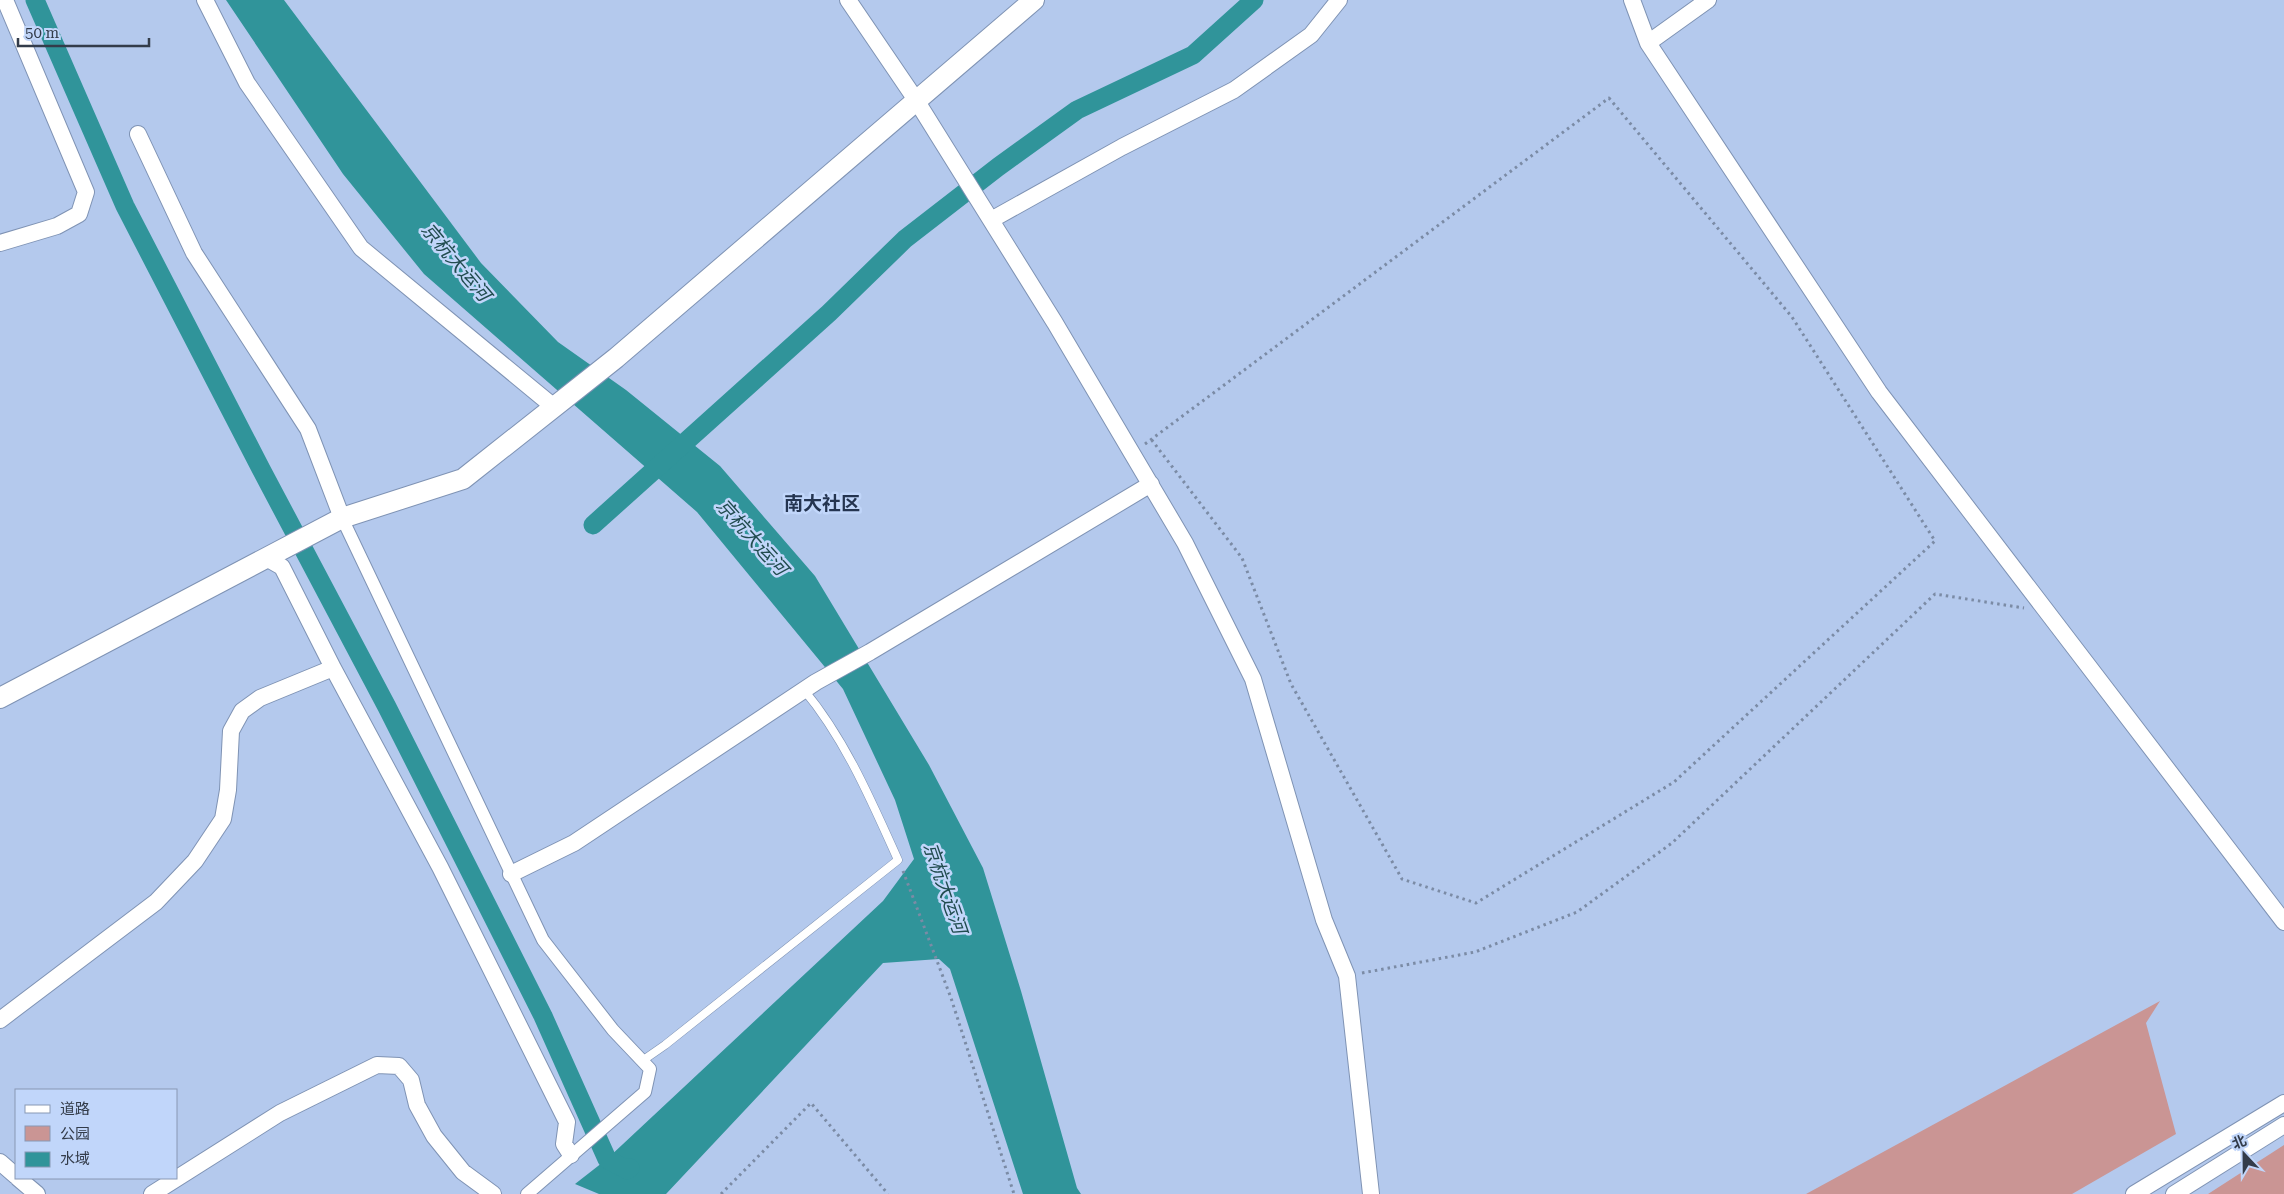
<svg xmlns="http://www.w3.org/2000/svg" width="2284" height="1194" font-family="'Roboto Serif','Noto Sans SC',serif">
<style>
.green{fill:#ca9594}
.water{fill:#30949a}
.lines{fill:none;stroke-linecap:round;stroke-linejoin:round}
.canal{stroke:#30949a;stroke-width:19}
.service-casing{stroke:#7f93b4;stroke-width:9}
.pedestrian-casing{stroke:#7f93b4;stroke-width:14}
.minor-casing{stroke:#7f93b4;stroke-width:18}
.tertiary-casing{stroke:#7f93b4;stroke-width:22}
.path{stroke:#7b8ba5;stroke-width:3;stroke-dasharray:2.5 4;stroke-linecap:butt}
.service{stroke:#fff;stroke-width:8}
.pedestrian{stroke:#fff;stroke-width:12}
.minor{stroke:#fff;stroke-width:16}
.tertiary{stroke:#fff;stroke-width:20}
.labels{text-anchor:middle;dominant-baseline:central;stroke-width:5;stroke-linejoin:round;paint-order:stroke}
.water-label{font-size:19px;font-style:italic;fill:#214c4f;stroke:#c1d6fa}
.neighbourhood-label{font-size:19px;font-weight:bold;fill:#243450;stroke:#c1d6fa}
</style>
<rect width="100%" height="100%" fill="#b4c9ed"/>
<path class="green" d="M2160,1001L2146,1023L2176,1134L2072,1194H1806Z
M2284,1145V1194H2208Z"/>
<path class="water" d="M226,0H284L481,263L558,342L626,390L720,466L815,576L929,765L983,868L1021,991L1077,1188L1081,1194H1023L950,969L939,959L883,963L666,1194H599L575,1184L607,1159L883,901L914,859L895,800L843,689L697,512L424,274L343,174Z"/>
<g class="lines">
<path class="canal" d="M35,0L125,206L261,469L387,707L543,1016L607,1159L627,1170L630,1168
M593,525L829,313L905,239L998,167L1077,110L1193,55L1254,0"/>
<defs>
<path id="service" d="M642,1061L665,1045L898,860C872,802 845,739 804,690"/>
<path id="pedestrian" d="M342,518L543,940L613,1030L650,1069L645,1092L527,1194"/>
<path id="minor" d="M205,0L247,83L361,248L554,407
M848,0L916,100L1055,323L1185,543L1253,679L1324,920L1347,976L1371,1194
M1632,0L1648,43L1879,392L2284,922
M1648,43L1708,0
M138,134L194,253L308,429L342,518
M991,220L1122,147L1234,90L1311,35L1339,0
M0,243L57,226L79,214L86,192L5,0
M268,559L282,567L333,668L440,867L567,1122L564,1144L571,1155
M511,874L574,843L816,682L870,652L1151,484
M0,1020L156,902L195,861L223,819L228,790L231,731L242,711L260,698L333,668
M0,1162L16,1176
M18,1178L37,1194
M152,1194L280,1113L377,1065L399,1066L411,1080L417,1105L434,1136L463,1172L493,1194
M2134,1194L2284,1103
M2174,1194L2284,1125"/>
<path id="tertiary" d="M0,698L342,518L463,479L616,358L1034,0"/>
</defs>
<use href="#service" class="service-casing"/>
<use href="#pedestrian" class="pedestrian-casing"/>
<use href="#minor" class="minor-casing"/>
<use href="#tertiary" class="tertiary-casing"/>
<path class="path" d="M1145,444L1609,98L1792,317L1935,541L1674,782L1476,903L1402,879L1291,684L1242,558L1151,439
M903,871L951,998L1014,1194
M1362,973L1475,952L1577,912L1672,843L1935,594L2024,608
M721,1194L811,1103L888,1194"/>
<use href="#service" class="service"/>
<use href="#pedestrian" class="pedestrian"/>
<use href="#minor" class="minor"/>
<use href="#tertiary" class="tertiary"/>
</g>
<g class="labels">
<g class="water-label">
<text transform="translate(456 262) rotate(50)">京杭大运河</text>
<text transform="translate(752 537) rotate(48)">京杭大运河</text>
<text transform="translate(945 888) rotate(71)">京杭大运河</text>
</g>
<g class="neighbourhood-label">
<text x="822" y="503">南大社区</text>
</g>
</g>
<rect x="15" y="1089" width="162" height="90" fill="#c1d6fa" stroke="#8898b4"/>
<rect x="25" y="1105" width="25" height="8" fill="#ffffff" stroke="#8898b4"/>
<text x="60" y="1114" font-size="15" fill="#333c4a">道路</text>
<rect x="25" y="1126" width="25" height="15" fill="#ca9594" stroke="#8898b4"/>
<text x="60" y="1139" font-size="15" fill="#333c4a">公园</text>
<rect x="25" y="1152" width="25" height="15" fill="#30949a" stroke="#8898b4"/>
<text x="60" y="1164" font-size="15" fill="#333c4a">水域</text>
<g transform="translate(2244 1154) rotate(338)" stroke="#c1d6fa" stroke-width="4" paint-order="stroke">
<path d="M0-4L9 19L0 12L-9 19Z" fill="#333c4a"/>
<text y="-8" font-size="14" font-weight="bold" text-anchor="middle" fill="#333c4a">北</text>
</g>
<path d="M18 38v8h131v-8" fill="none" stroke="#333c4a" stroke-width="2.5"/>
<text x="25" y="38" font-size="15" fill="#333c4a" stroke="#c1d6fa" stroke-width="4" paint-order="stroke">50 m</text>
</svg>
